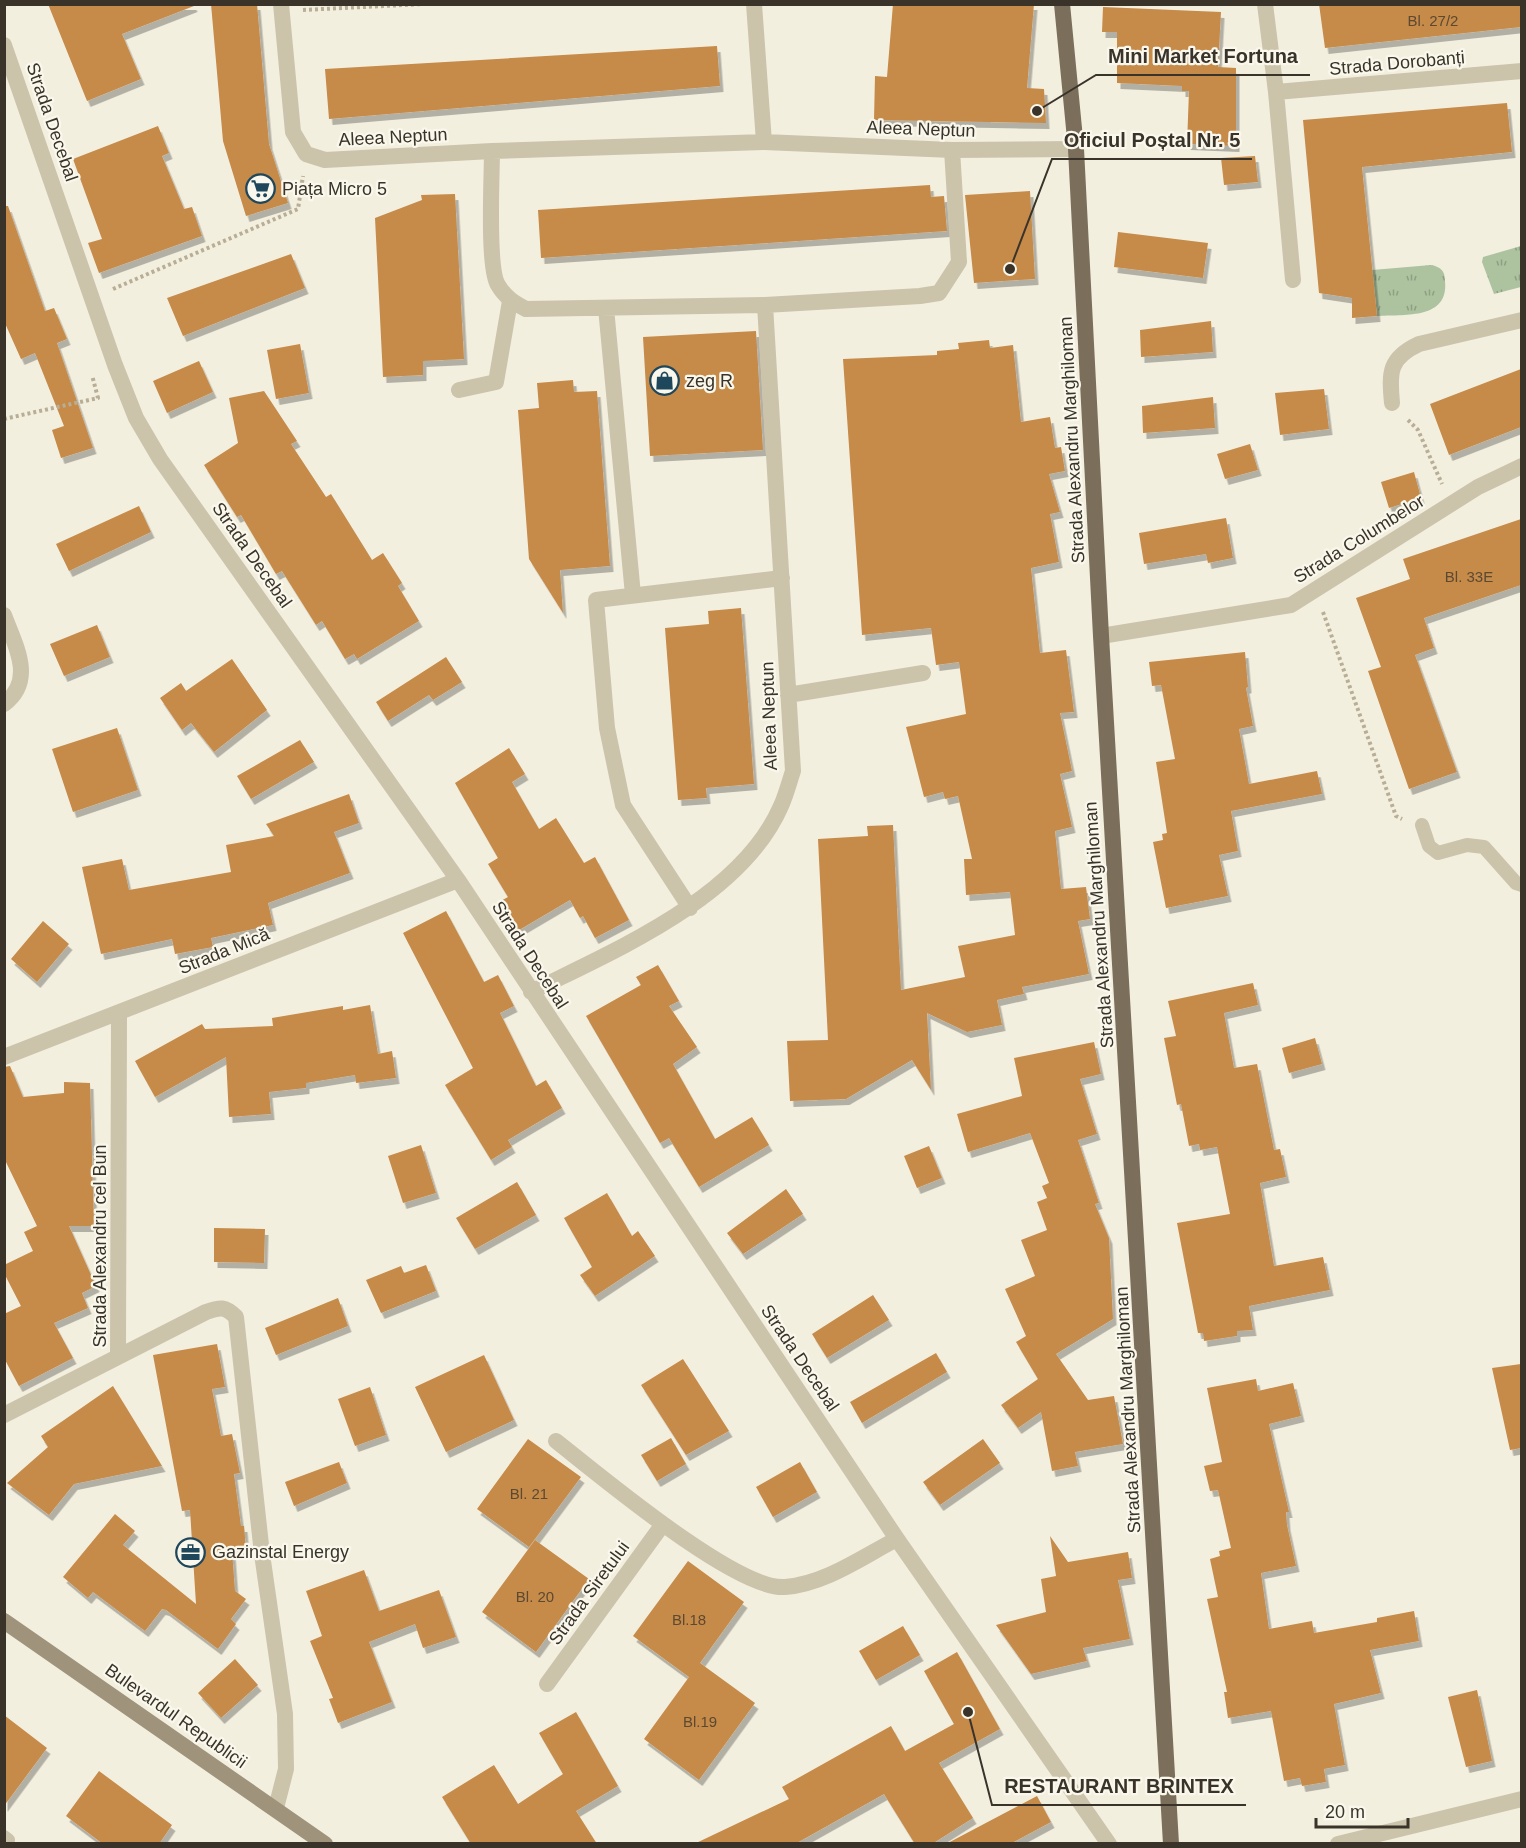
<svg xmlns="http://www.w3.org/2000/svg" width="1526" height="1848" font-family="Arial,sans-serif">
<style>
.grass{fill:url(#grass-tufts)}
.building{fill:#c68a4a;filter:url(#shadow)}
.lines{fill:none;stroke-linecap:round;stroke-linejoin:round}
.path{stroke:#b8ad95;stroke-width:4;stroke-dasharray:3 3;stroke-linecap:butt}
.service{stroke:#ccc3ab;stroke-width:14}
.minor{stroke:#ccc3ab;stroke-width:16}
.secondary{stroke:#9f937c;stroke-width:16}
.primary{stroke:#7b6f5b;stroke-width:16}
.labels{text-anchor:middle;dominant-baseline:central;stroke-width:4.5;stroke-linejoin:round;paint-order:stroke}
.number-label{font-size:15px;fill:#5c4932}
.street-label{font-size:18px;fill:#39332a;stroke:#faf8ec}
.poi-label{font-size:18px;fill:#39332a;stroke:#faf8ec;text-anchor:start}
.leader{fill:none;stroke:#39332a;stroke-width:2}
.callout-dot{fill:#39332a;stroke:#faf8ec;stroke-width:2}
.callout-label{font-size:20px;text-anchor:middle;font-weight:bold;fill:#39332a;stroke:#faf8ec;stroke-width:4.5;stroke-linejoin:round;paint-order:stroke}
</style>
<defs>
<pattern id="grass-tufts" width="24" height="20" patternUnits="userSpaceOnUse" patternTransform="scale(1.5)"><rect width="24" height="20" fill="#adc39f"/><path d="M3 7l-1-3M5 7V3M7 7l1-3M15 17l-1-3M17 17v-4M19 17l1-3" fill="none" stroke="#8e9f82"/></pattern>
<filter id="shadow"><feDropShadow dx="3.5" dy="6" stdDeviation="0" flood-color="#0004"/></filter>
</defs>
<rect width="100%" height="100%" fill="#f3efdf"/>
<path class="grass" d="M1521,246V287L1494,294L1482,262L1483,257Z
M1431,265C1441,267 1445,271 1445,281C1449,320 1404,314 1377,316L1372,270Z"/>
<path class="building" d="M48,4H193L194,6L122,34L141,79L87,101Z
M211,4H257L269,144L288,203L246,216L223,141Z
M893,4H1034L1027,88L1044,89L1046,123L874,120L875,76L887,77Z
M1319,4H1521V27L1325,48Z
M1103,7L1221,12L1218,67L1236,68V146L1187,144L1189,91H1182V86L1117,83V32H1102Z
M717,46L720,86L329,119L325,69Z
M1507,103L1512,152L1362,167L1377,316L1352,318V298L1319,293L1303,120Z
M158,126L169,153L162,156L184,209L192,207L202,236L99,273L88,243L102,239L73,159Z
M1255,156L1258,182L1224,185L1221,158Z
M930,185L931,197L944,196L947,231L541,258L538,210Z
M1030,191L1035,279L974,283L965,195Z
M455,194L464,359L423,361V375L383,377L375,218L422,200L421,195Z
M4,206H8L45,311L54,308L67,339L57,343L93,448L61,458L52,430L64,426L35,353L21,359L4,321Z
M1118,232L1208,243L1203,278L1114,267Z
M291,254L305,288L183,336L167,298Z
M1211,321L1213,352L1141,357L1140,330Z
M756,331L763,450L650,456L643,337Z
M989,340L990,348L1013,345L1021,422L1050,417L1055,448L1061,447L1065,471L1049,474L1060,512L1050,514L1059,562L1031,568L1040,653L1066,650L1074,712L1060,713L1072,771L1060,774L1072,827L1055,831L1061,889L1086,887L1090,919L1078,921L1089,974L1022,987L1024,994L997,1000L1002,1025L967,1032L927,1013L931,1090L912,1060L846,1099L790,1101L787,1041L828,1040L818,839L868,836L867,826L893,825L901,990L965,977L958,946L1015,935L1010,892L966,895L964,859H972L958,796L945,799L943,792L924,797L906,727L966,714L959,662L936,665L931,628L862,635L843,359L937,355V351L959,349L958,343Z
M300,344L309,393L276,399L267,350Z
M199,361L213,392L167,413L153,381Z
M1521,369V427L1449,455L1430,404Z
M573,380L574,392L597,391L610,566L560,570L563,613L529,559L518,410L539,408L537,383Z
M1324,389L1329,429L1280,435L1275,393Z
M264,391L297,441L291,444L326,497L331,494L372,560L383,553L402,583L398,586L419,621L357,659L354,654L345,659L322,621L316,625L282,571L276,574L241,515L237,517L204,465L238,443L229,398Z
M1213,397L1215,428L1143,433L1142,406Z
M1250,444L1258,470L1225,479L1217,454Z
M1414,472L1421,498L1389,508L1381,482Z
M139,506L151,532L69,571L56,544Z
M1226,518L1233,558L1208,563L1206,554L1144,564L1139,533Z
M1521,519V585L1424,618L1434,648L1415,655L1457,772L1409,789L1368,671L1381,667L1356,598L1410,579L1403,559Z
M741,608L754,784L706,788L707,798L678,800L665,628L709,624L708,611Z
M97,625L110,657L64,676L50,644Z
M1245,652L1248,687L1246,688L1253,726L1239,729L1249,784L1317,771L1322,794L1231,811L1238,851L1219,855L1228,896L1166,908L1153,842L1163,840L1162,834L1167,833L1156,762L1175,759L1161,685L1152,686L1149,662Z
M446,657L462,682L433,700L429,695L388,721L376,702Z
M232,659L267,710L214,752L191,723L182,730L160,698L181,683L186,691Z
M117,728L138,790L73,812L52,749Z
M300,740L314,762L251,799L237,776Z
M509,748L525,774L512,782L539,829L556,818L584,863L595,857L629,920L595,938L583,916L580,918L570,900L514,933L497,903L508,897L488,864L498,858L455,783Z
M349,794L359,823L334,832L350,873L268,903L273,925L211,938L213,947L175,954L172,939L101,954L82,867L122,859L129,890L231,872L226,845L274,836L266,824Z
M446,911L484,982L498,975L514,1006L500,1013L536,1086L546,1080L562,1108L508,1140L512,1147L491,1160L445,1085L473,1068L403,933Z
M43,921L69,944L37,982L11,959Z
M658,965L679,1001L669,1006L697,1047L673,1064L715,1139L752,1117L769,1145L699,1187L669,1138L660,1143L586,1016L641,985L636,977Z
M1253,983L1258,1005L1224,1013L1234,1068L1257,1064L1274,1150L1280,1149L1286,1177L1260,1183L1274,1266L1323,1257L1330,1290L1249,1306L1253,1330L1237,1331V1336L1204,1341L1203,1333H1198L1177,1223L1230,1214L1217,1147L1200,1150L1199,1144L1189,1146L1181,1104L1177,1105L1164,1038L1176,1036L1168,1001Z
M370,1005L378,1054L392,1051L396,1078L356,1083L355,1075L306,1083V1088L269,1092L271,1114L229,1117L226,1057L155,1097L135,1061L202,1024L205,1029L273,1026L272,1018L343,1006V1010Z
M1315,1038L1322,1064L1289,1073L1282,1048Z
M1094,1042L1101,1074L1080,1079L1097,1134L1078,1140L1099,1203L1095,1204L1109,1238L1113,1319L1056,1354L1088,1400L1114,1396L1123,1444L1075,1452L1078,1466L1052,1471L1041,1412L1018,1428L1001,1405L1038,1379L1016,1342L1026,1336L1005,1289L1035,1276L1021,1240L1047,1230L1037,1202L1047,1198L1042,1186L1049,1183L1030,1133L968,1152L957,1114L1022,1096L1014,1058Z
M10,1066L23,1097L64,1093V1082L90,1083L94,1226H69L96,1286L82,1293L88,1308L54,1323L73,1358L19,1386L4,1358V1314L21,1306L4,1273V1265L33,1251L24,1232L37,1226L4,1158V1067Z
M421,1145L436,1193L403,1203L388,1156Z
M929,1146L942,1178L917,1188L904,1156Z
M517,1182L536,1215L475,1249L456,1218Z
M786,1189L803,1214L743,1254L727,1233Z
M607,1193L632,1236L638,1231L655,1256L595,1296L580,1275L592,1267L564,1218Z
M214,1228L265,1229L264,1263L214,1262Z
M426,1265L436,1291L381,1313L366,1280L401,1266L404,1273Z
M873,1295L889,1320L827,1358L812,1334Z
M338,1298L348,1326L276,1355L265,1328Z
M217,1344L225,1387L212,1389L221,1436L232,1434L240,1473L234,1474L241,1526H244L246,1550L232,1551L235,1591L246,1599L231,1619L236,1624L218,1649L166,1610L162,1609L145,1631L93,1592L88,1598L63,1577L115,1514L135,1531L123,1545L196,1604L190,1510L182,1511L153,1355Z
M936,1353L947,1372L862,1423L850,1402Z
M484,1355L514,1420L446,1452L415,1387Z
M683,1359L729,1431L686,1455L641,1385Z
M1521,1364V1448L1510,1450L1492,1368Z
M1256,1379L1258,1391L1293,1383L1301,1416L1269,1424L1289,1512H1286L1287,1525L1296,1566L1261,1573L1269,1629L1312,1621L1314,1633L1377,1622V1618L1414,1611L1419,1641L1370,1650L1381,1693L1334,1704L1345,1765L1324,1769L1326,1782L1302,1786L1300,1778L1284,1781L1271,1711L1228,1718L1224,1692H1227L1207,1599L1218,1597L1210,1559L1220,1556L1219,1551L1231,1548L1218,1490L1210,1491L1204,1466L1222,1462L1207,1388Z
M113,1386L162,1466L74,1484L49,1515L7,1483L48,1447L41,1436Z
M370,1387L386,1435L355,1446L338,1399Z
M671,1438L686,1464L657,1481L641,1455Z
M528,1439L581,1477L529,1547L477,1509Z
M983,1439L1000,1463L940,1505L923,1482Z
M339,1462L347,1483L294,1506L285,1482Z
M800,1462L817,1492L773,1517L756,1487Z
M1050,1536L1068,1562L1128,1552L1132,1578L1118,1580L1130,1639L1083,1648L1087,1661L1031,1674L996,1625L1046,1612L1041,1579L1056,1576Z
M535,1540L589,1579L536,1652L482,1612Z
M688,1561L744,1602L700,1663L755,1703L699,1780L644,1739L689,1677L633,1636Z
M364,1570L379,1611L439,1590L456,1637L423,1648L415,1624L369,1642L392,1702L338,1723L329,1699L333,1698L310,1641L322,1636L306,1591Z
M903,1626L920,1655L876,1680L859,1651Z
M957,1652L1000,1729L939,1763L973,1818L932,1844H915L884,1794L795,1844H694L789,1799L782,1787L891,1726L905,1751L954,1724L924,1671Z
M235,1659L258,1685L221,1718L198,1693Z
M1477,1690L1492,1761L1466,1767L1448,1697Z
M576,1712L618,1786L576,1811L597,1844H471L442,1797L494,1765L518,1804L563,1774L539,1733Z
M4,1715L47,1748L4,1806Z
M99,1771L172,1825L159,1844H103L66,1816Z
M1037,1796L1051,1822L1010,1844H946Z"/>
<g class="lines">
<path class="path" d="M303,10L424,4
M113,289L298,209L303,176
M4,419L98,398L92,375
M1408,420L1418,430L1442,484
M1323,612L1396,816L1402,819"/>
<path class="service" d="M1422,825L1429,846L1438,853L1467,845L1484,847L1516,883L1522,885
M4,1837L8,1840"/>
<path class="minor" d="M281,4L293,132L306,154L325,160L492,151L764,142L952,150L1076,149
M754,4L764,142
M1265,4L1276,92L1293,280
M4,45L115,365L136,418L160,459L458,880L897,1539L1109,1844
M1276,92L1522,71
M492,151C492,176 487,268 498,285C505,297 514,303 526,309L765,305L920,296L939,293L959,262L952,150
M606,308L633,595
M459,390L496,382L510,301
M1392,403C1389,372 1389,358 1419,344L1522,320
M4,615C15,645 36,680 4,704
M1101,636L1291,605L1478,487L1522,466
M788,695L923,673
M690,908L623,805L607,728L596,600L782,578
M531,992C615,950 741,898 781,806C786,795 789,783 793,771L765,305
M4,1057L458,880
M118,1356L119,1014
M4,1415L206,1312C220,1307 225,1306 236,1317L262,1554L285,1714L286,1769L276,1808
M556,1441C598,1474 737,1591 785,1587C825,1584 862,1557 897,1539
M547,1684L663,1524
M1338,1844L1522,1799"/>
<path class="secondary" d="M4,1621L325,1844"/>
<path class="primary" d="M1062,4L1076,149L1101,636L1171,1844"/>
</g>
<defs>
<symbol id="supermarket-ring" viewBox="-11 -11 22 22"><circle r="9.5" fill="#faf8ec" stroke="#1f475b" stroke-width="1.5"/><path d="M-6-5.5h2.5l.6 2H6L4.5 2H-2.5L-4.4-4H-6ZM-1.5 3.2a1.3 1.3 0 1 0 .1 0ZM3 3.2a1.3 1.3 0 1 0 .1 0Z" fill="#1f475b"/></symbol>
<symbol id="shop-ring" viewBox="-11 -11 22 22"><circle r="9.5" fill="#faf8ec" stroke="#1f475b" stroke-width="1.5"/><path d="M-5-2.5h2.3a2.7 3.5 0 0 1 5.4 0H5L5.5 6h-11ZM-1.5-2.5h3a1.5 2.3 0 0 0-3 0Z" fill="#1f475b"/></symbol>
<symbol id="office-ring" viewBox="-11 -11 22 22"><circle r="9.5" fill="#faf8ec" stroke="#1f475b" stroke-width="1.5"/><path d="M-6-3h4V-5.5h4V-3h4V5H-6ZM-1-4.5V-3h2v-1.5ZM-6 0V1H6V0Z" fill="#1f475b"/></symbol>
</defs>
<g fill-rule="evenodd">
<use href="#supermarket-ring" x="244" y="172" width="33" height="33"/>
<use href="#shop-ring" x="648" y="364" width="33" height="33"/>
<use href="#office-ring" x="174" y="1536" width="33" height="33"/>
</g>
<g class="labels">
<g class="number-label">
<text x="1433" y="20">Bl. 27/2</text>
<text x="1469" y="576">Bl. 33E</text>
<text x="529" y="1493">Bl. 21</text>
<text x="535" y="1596">Bl. 20</text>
<text x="689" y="1619">Bl.18</text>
<text x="700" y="1721">Bl.19</text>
</g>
<g class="street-label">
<text transform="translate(1397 63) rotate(-5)">Strada Dorobanți</text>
<text transform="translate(52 122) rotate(71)">Strada Decebal</text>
<text transform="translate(921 129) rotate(2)">Aleea Neptun</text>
<text transform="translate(393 137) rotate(-3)">Aleea Neptun</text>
<text transform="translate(1072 440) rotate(-93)">Strada Alexandru Marghiloman</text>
<text transform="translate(1359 539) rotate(-32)">Strada Columbelor</text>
<text transform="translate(252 555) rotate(55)">Strada Decebal</text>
<text transform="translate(769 716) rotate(-92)">Aleea Neptun</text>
<text transform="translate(1099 925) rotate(-94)">Strada Alexandru Marghiloman</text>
<text transform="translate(224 951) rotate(-22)">Strada Mică</text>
<text transform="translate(530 955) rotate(57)">Strada Decebal</text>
<text transform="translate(100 1246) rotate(-90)">Strada Alexandru cel Bun</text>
<text transform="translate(800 1358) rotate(56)">Strada Decebal</text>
<text transform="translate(1128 1410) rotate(-93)">Strada Alexandru Marghiloman</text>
<text transform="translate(589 1593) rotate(-54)">Strada Siretului</text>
<text transform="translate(176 1716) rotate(35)">Bulevardul Republicii</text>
</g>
<g class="poi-label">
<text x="282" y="189">Piața Micro 5</text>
<text x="686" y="381">zeg R</text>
<text x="212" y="1552">Gazinstal Energy</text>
</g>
</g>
<path class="leader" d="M1037 111L1096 75H1310M1010 269L1052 159H1252M968 1712L992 1805H1246"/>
<g class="callout-dot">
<circle cx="1037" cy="111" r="6"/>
<circle cx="1010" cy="269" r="6"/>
<circle cx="968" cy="1712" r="6"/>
</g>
<g class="callout-label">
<text x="1203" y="63">Mini Market Fortuna</text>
<text x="1152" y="147">Oficiul Poștal Nr. 5</text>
<text x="1119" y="1793">RESTAURANT BRINTEX</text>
</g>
<rect width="1526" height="1848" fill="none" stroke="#39332a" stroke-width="12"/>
<path d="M1316 1818v9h92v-9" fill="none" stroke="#39332a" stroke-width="3"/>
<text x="1325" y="1818" font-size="18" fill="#39332a" stroke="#faf8ec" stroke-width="4.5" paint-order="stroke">20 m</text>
</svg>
